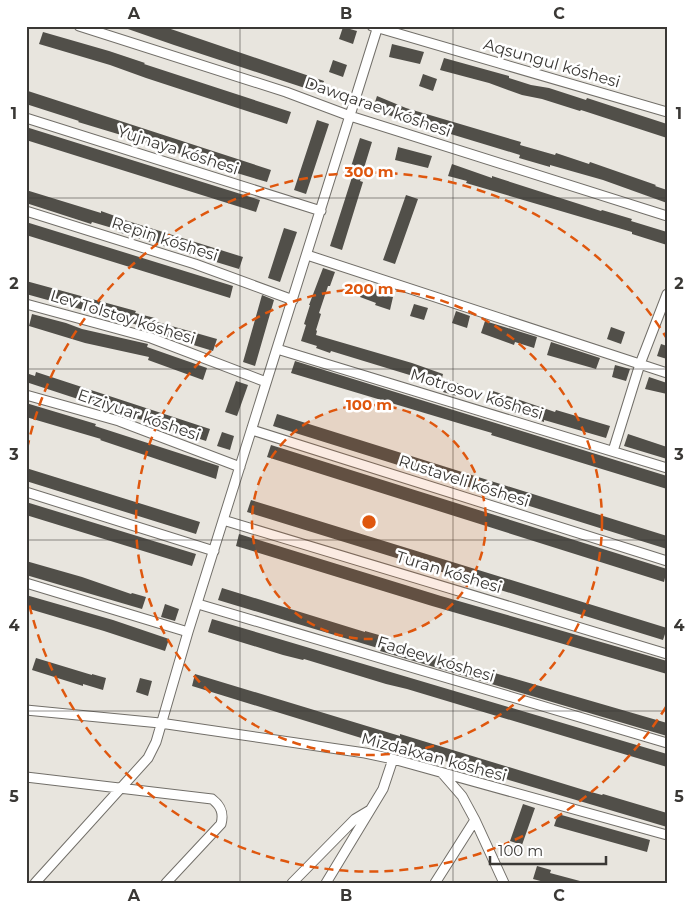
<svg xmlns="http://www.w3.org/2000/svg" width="693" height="909" font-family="Montserrat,sans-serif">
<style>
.building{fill:#514f49}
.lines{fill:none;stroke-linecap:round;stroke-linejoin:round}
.minor-casing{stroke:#726f69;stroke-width:11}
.minor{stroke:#fff;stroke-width:9}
.grid{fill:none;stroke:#3a3835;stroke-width:1;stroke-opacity:0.55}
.ring{fill:none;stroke:#df570e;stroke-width:2.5;stroke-dasharray:9 6}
.labels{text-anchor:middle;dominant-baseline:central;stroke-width:5;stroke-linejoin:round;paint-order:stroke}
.street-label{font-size:16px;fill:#3a3835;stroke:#fff}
.centre{fill:#df570e;stroke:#fff;stroke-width:2.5}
.ring-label{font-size:15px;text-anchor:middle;font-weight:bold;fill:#df570e;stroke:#fff;stroke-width:5;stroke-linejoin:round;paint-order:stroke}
.neatline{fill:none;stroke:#3a3835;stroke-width:2}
.grid-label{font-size:16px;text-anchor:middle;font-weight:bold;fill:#3a3835}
</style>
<rect width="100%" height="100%" fill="#e8e5de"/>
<path class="building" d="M125,26H162L324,81L320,93L174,45L125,28Z
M343,27L357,31L353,44L339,39Z
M43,32L109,51L145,63L144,64L291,112L287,124L146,78L110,65L39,44Z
M392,44L424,52L420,64L389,57Z
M444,58L509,76V78L531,85L549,88L586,100L587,98L667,124V138L581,110L580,111L542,99L522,95L489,83L440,70Z
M333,60L347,65L343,77L329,72Z
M423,74L437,79L433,91L419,86Z
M28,91L271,170L267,182L220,168L221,166L151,145V144L78,122L79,121L26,104V93Z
M377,96L406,108L521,142L520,145L555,155L556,153L589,164L590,162L656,185L655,186L667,190V203L603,180L550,165V167L519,158L520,155L388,115L389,113L373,108Z
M317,120L329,124L306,194L294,190Z
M26,127L260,200L256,212L26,140Z
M360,138L372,142L360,181L363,182L342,250L330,246L353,174L349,173Z
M398,147L432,156L428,168L395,160Z
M452,164L492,178V176L601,211L602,210L632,219L631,221L667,232V245L632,234V232L466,183L467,181L448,176Z
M26,190L101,213V211L115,216V217L243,257L239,269L118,232L119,230L92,222L91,224L26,203Z
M406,195L418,199L395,264L383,260Z
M26,222L233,286L230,298L26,235Z
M284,228L297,232L280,282L268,278Z
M323,268L335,272L330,286H328L319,313L321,314L316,330L317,331L316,335L412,363L443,374L442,378L460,384L457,396L443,392L444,387L425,382L426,380L331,351L330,353L316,348L317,346L301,341L306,325L304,324L310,305H309Z
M26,281L136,311L135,313L155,318L154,321L217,339L213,351L164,336L156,333L157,331L137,326L138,325L26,294Z
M364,285L378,290L377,292L393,297L390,310L375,305L376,303L360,297Z
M262,295L274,300L255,366L243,362Z
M414,304L428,308L424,320L410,316Z
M456,311L470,316L467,328L452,323Z
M32,314L66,323L82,329L148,344L147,347L207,368L203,380L148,360L149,357L85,343L29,326Z
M485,321L537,337L534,348L515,342L514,345L481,333Z
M611,327L625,332L621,344L607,339Z
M551,342L600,358L596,369L547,355Z
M661,344L667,346V359L657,356Z
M295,361L667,476V489L491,435L492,433L468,426L291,373Z
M615,365L630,369L626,381L612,377Z
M36,372L210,429L206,441L26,382V373L35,376Z
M649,377L667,383V394L645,389Z
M236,381L248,385L237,416L225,412Z
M490,390L555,412L556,410L610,426L606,438L544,420V422L486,403Z
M26,403L96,424L95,426L219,466L216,479L100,440L101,439L26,417Z
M277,414L667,536V549L273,426Z
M222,432L234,436L230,450L217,446Z
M628,434L667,447V459L624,446Z
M271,445L667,569L664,582L267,457Z
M26,468L200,522L196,534L26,481Z
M251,500L667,628L663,640L247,512Z
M26,502L196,554L192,566L26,515Z
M239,534L441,596L667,661V674L432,606L236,546Z
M26,561L82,577L131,594L132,593L146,597L142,609L26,575Z
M222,588L365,632V631L379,635L378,639L402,646L667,723V736L380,651L381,649L218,600Z
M26,595L113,620L169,639L165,651L104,631L26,608Z
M165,604L179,609L175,621L161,617Z
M212,619L667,754V767L407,689L386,684L304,659L303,660L283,655L208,632Z
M36,658L92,675V674L106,678L103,690L83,684V686L32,670Z
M195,674L380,730L400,736V734L584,790L602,795L603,794L667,813V827L391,745V746L371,741L192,686Z
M140,678L152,681L148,696L136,692Z
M523,804L535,808L522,845L510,841Z
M558,814L650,840L647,852L554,826Z
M537,866L551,870L550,873L580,881L579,883H548L533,879Z"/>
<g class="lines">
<defs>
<path id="minor" d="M79,26L286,92L350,116L667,216
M372,26L667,112
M26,118L321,211
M26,211L195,264L293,300
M307,255L667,373
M26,304L151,338L266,382
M277,349L667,468
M26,395L119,421L240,467
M252,430L667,561
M613,451L640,364L667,294
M26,492L214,551
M223,520L667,654
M26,583L188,632
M198,604L667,743
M26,710L160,723L365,753L393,759L667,835
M442,773L462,796L475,820L504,883
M26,777L212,799C221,806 224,813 221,824L166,883
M35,883L148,758L156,742L188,632L378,26
M292,883L355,819L370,810
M326,883L383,789L393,759
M435,883L475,820"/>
</defs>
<use href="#minor" class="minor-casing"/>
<use href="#minor" class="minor"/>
</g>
<path class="grid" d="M240,26V883M453,26V883M26,198H667M26,369H667M26,540H667M26,711H667"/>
<circle cx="369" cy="522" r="117" fill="#df570e" fill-opacity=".12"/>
<g class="ring">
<circle cx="369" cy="522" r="117"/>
<circle cx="369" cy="522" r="233"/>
<path d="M666 707A350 350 0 0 1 27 595M27 449A350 350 0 0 1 666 337"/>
</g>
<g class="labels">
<g class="street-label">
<text transform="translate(552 63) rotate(16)">Aqsungul kóshesi</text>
<text transform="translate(378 107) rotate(19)">Dawqaraev kóshesi</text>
<text transform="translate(178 150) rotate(18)">Yujnaya kóshesi</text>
<text transform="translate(165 239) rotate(18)">Repin kóshesi</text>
<text transform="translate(123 317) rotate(17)">Lev Tolstoy kóshesi</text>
<text transform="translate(477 394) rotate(17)">Motrosov kóshesi</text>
<text transform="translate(139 415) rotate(19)">Erziyuar kóshesi</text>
<text transform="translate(464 481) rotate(18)">Rustaveli kóshesi</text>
<text transform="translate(449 572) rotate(17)">Turan kóshesi</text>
<text transform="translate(436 659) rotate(17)">Fadeev kóshesi</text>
<text transform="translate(434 757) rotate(15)">Mizdakxan kóshesi</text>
</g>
</g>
<circle cx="369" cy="522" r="8" class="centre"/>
<g class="ring-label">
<text x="369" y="177">300 m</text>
<text x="369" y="294">200 m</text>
<text x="369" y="410">100 m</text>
</g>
<rect width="693" height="909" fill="none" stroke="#ffffff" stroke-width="55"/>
<path d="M490 856v8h116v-8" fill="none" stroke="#3a3835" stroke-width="2.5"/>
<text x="498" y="856" font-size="15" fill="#3a3835" stroke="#ffffff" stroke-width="4" paint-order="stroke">100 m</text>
<rect x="28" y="28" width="638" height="854" class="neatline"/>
<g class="grid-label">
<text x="134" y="19">A</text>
<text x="346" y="19">B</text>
<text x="559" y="19">C</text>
<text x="14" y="119">1</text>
<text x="679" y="119">1</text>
<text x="14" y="289">2</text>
<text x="679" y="289">2</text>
<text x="14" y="460">3</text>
<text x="679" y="460">3</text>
<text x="14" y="631">4</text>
<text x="679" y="631">4</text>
<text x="14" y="802">5</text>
<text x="679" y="802">5</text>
<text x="134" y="901">A</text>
<text x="346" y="901">B</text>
<text x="559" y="901">C</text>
</g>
</svg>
